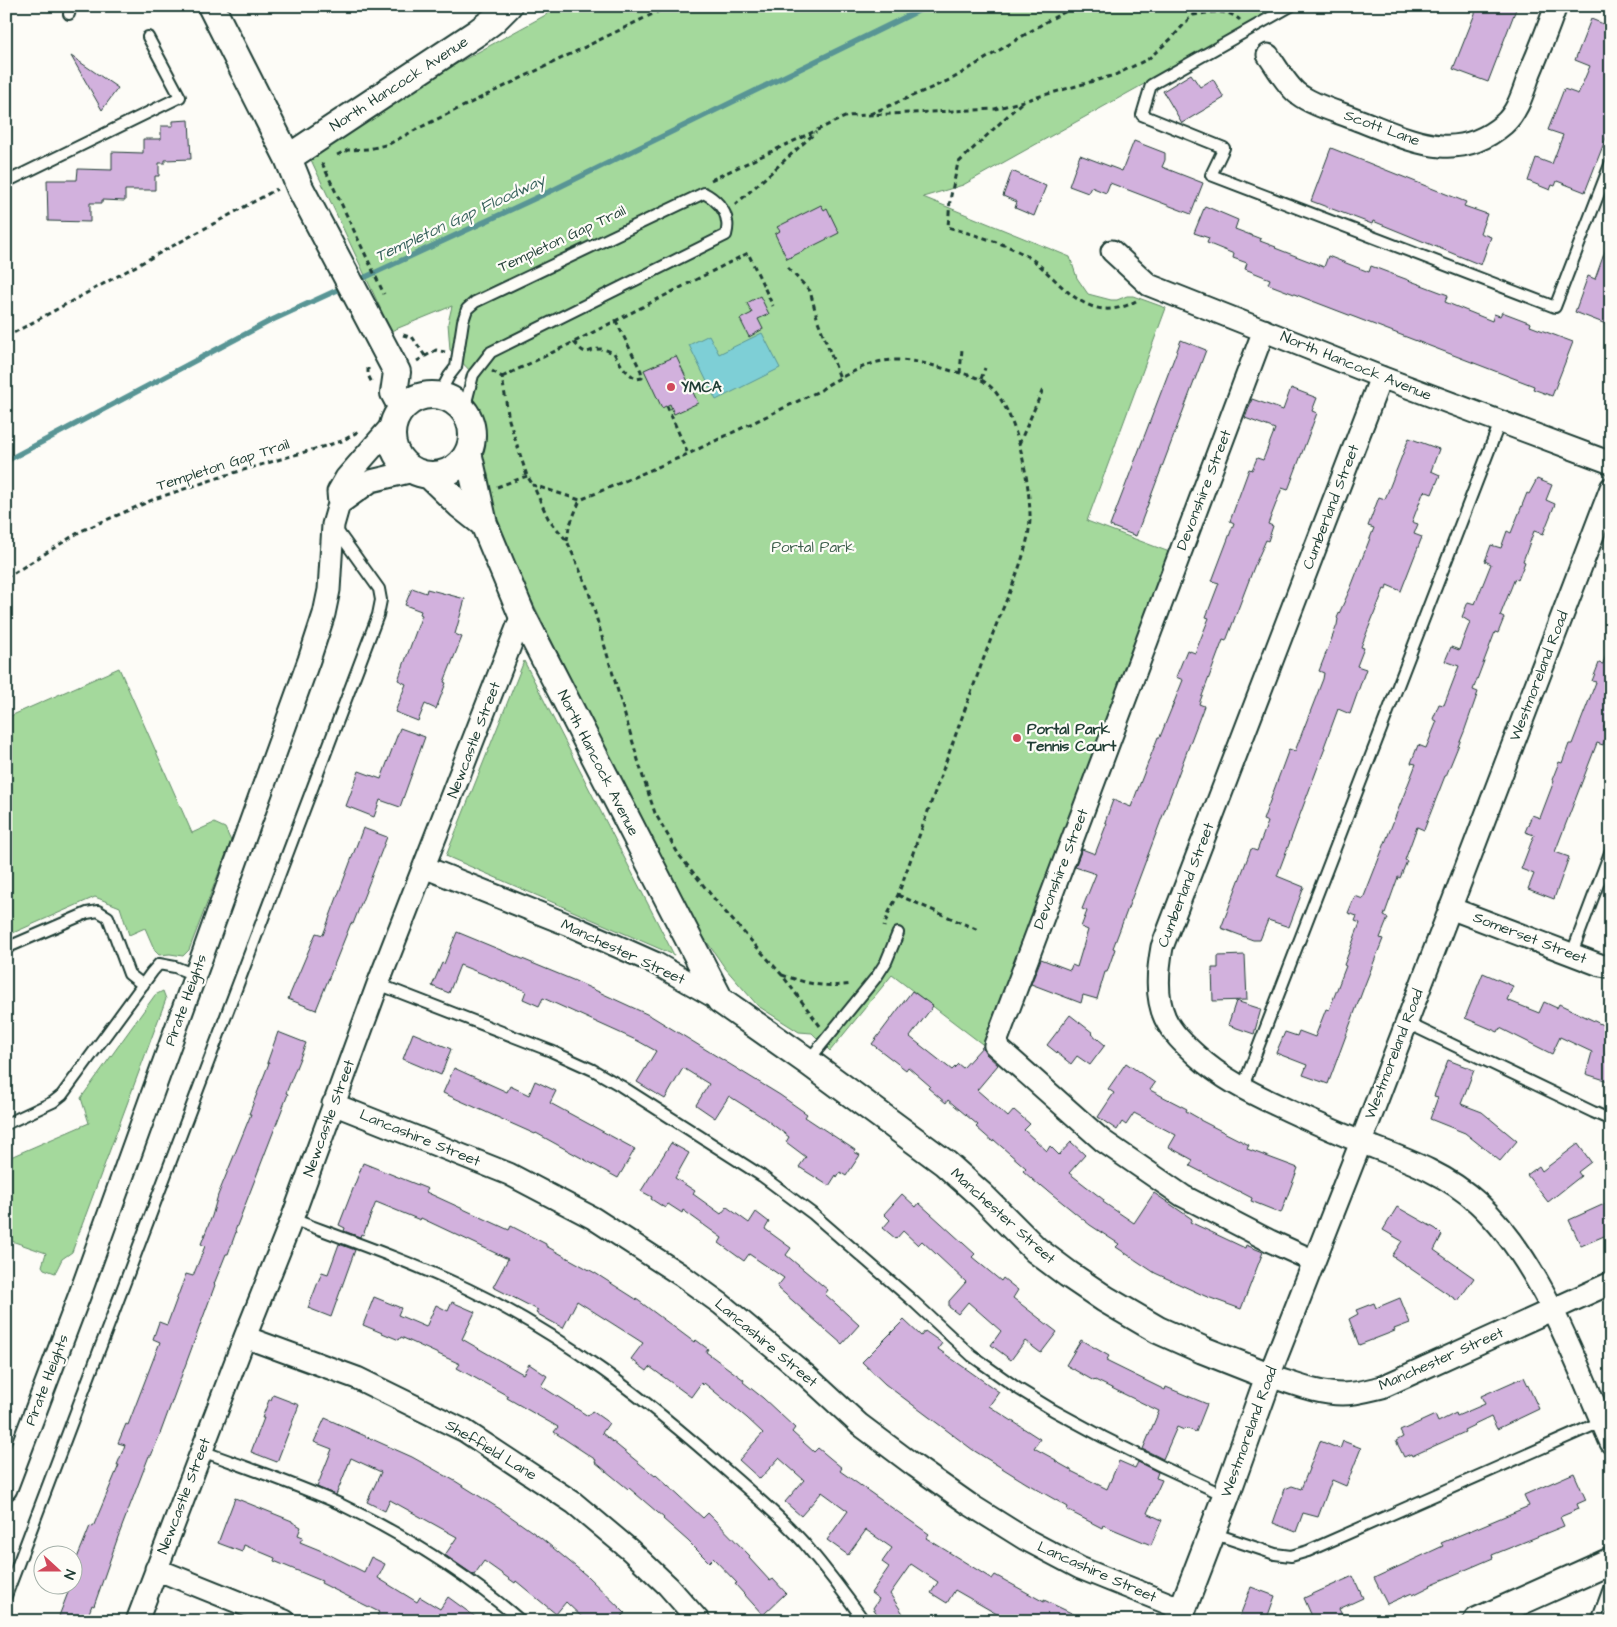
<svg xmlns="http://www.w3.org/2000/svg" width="1617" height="1627" font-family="'Architects Daughter',sans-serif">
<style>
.green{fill:#a4d99c;stroke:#628b68}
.water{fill:#7ecfd6;stroke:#589595}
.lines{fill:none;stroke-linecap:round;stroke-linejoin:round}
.stream{stroke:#589595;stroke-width:5.5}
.building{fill:#d2b1dd;stroke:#1f3d34}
.service-casing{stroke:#1f3d34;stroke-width:14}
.minor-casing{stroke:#1f3d34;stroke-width:25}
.tertiary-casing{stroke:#1f3d34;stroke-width:30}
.path{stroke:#1f3d34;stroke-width:3;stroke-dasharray:5 4;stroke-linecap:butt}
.service{stroke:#fdfcf7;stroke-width:10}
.minor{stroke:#fdfcf7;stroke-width:21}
.tertiary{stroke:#fdfcf7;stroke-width:26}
.poi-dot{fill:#d1495b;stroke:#fdfcf7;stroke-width:2}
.labels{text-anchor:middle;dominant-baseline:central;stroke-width:4.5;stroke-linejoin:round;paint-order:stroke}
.street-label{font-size:15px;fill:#1f3d34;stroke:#fdfcf7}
.poi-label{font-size:15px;font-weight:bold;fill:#1f3d34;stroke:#fdfcf7;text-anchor:start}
.park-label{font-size:15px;fill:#3a5c49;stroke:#fdfcf7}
.water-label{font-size:16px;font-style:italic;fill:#37625c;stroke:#fdfcf7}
</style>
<rect width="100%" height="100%" fill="#fdfcf7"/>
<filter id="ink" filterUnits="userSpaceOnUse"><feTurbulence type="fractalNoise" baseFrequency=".02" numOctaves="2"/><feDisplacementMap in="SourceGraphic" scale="10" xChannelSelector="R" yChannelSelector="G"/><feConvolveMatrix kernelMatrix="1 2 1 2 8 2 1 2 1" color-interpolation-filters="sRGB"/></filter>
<g filter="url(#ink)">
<path class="green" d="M562,6H1284L963,185L923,197L1070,257L1077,278L1088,294L1111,300H1117L1127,296H1133L1166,308L1087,521L1172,553L986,1047L892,975L830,1051L812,1033L799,1032L758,1006L725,968L689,916L507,551L490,508L479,451L482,435L479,419L473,403L476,377L450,350L448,323L452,306L391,331L305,147Z
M524,661L674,955L446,856Z
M119,668L192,833L214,823L225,828L231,841L189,950L183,956L170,954L159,955L155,951L145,928L129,935L120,907L95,897L6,936V718Z
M163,991L166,999L72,1252L62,1259L55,1273L44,1269L42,1266L46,1253L6,1239V1159L89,1123L81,1098L155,995Z"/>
<path class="water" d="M762,333L780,368L716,400L689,345L709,335L719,354Z"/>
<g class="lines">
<path class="stream" d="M357,281L553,190L928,6
M6,461L270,321L344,287"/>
</g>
<path class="building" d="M1478,6H1508L1516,9L1488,82L1453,69Z
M1591,19L1611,27V125L1585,192L1557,181L1555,186L1552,185L1550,190L1528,181L1536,158L1552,164L1563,135L1548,130L1564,89L1578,94L1590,66L1575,60Z
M71,56L118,88L102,110Z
M1191,74L1200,87L1213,79L1224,98L1182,123L1163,91Z
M189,120L191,159L165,160V163H159V176H155V190H125V201L102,200V203H90V222L48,221L47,180H77L78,169L112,170V152L143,153V139H161V126H173V121Z
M1134,141L1165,153V160L1162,167L1203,183L1191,214L1110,183L1106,193L1091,187L1088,193L1069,186L1080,155L1122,171Z
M1331,148L1466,202L1464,206L1487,214L1480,233L1491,237L1481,265L1373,221L1372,224L1311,201Z
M1012,171L1046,186L1034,216L1015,208L1017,202L1003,196Z
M821,205L824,210L827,208L839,233L787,259L775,234L780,231L777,227Z
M1205,206L1238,220L1235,229L1261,239L1260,241L1276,247L1275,248L1324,267L1328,256L1369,272L1371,266L1448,295L1445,302L1492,321L1494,314L1500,316L1502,312L1531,323L1530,326L1573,342L1552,396L1533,389L1534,386L1268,284L1270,279L1245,269L1247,263L1233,258L1234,254L1207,243L1209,238L1194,233Z
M1609,240H1611V326L1575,312L1588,276L1595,279Z
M760,296L769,314L758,319L763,329L749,337L740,319L752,313L747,303Z
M1181,340L1206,350L1136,536L1110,526Z
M676,356L698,403L674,414L670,404L662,408L644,370Z
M1291,388L1317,398L1312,411L1317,413L1288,490L1282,488L1268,524L1273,526L1268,541L1266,540L1254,567L1226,641L1223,640L1199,704L1204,706L1113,948L1115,949L1107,972H1105L1097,999L1083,995L1081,1003L1031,984L1041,959L1070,970L1072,965L1077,967L1088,930L1081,927L1087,911L1082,909L1096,874L1075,867L1082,849L1095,854L1107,823L1105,822L1113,800L1131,807L1158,737H1160L1183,680L1176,677L1187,650L1195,653L1209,618L1206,617L1219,583L1212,581L1234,523L1230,521L1249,469L1252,470L1257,458L1263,460L1275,429L1245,418L1252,399L1283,410Z
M1409,438L1439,449L1431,471L1440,475L1432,494L1424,491L1412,522L1418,524L1414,534L1422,537L1401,591L1387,585L1386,590L1384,589L1361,647L1364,648L1357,666L1366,669L1350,714L1338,709L1324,747L1325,748L1277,876L1304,887L1289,927L1268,920L1260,940H1253L1221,928L1251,849L1257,851L1268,822L1263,820L1289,749L1295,751L1323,679L1324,673L1319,671L1337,625L1338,619L1337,618L1351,587L1374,528L1368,526L1379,497L1385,499Z
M1537,479L1552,485L1546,500L1555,504L1543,534L1534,531L1523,561L1525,562L1518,580L1515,578L1500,616L1504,618L1498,633L1495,632L1473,690L1478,692L1464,732L1446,776H1445L1424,830L1417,827L1405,860L1407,861L1400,878L1398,877L1384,916L1388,918L1380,938L1383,939L1364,987L1328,1084L1303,1075L1307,1065L1276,1053L1285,1032L1297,1036L1299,1031L1315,1037L1326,1009L1329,1010L1346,966L1344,965L1360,923L1355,921L1357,916L1348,913L1355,896L1363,899L1416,764L1411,763L1418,745L1426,748L1437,721L1433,719L1439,704L1444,705L1459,666L1445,661L1451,647L1459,650L1470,622L1462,617L1468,602L1475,604L1491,564L1485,561L1491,545L1501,548L1507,531L1511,533L1527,493L1529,494Z
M412,588L426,593L427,589L465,599L455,634L462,637L444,682L446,683L436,709L425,704L418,721L395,712L406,684L398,680L422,615L420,614L421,611L405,605Z
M1609,646H1611V709L1604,727L1609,729L1603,745L1597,743L1555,852L1569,857L1554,899L1528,889L1534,874L1521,869L1534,835L1525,832L1532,815L1540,818L1554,781L1552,780L1559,762L1562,763L1569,744H1572L1596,682L1592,681L1599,663L1603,664Z
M400,728L425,737L400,807L380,800L374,817L346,806L359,771L381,779Z
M363,828L387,837L353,924L351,923L316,1010L288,999L316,933L323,935Z
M457,932L573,980L651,1016L780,1095L807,1114L805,1117L855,1150L854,1152L860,1155L846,1176L840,1172L837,1177L836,1175L829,1186L799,1167L806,1157L786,1142L789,1137L764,1118L729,1096L715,1118L696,1105L709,1084L683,1068L665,1099L637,1082L656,1051L638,1041L543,998L539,1006L523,999L526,991L460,965L449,993L432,986L442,963L444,964Z
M1245,955L1247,1000L1213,1001L1212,968H1218V956Z
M1483,973L1513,986L1507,1000L1539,1013L1544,1002L1557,1008L1559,1004L1611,1029V1082L1586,1074L1592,1052L1560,1037L1552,1054L1500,1028L1498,1032L1465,1018Z
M912,991L933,1006L910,1037L952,1070L958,1064L963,1068L983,1046L986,1054L998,1065L977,1090L1008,1117L1014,1110L1030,1124L1024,1130L1047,1151L1050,1146L1059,1155L1071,1142L1085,1155L1069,1173L1104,1200L1103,1202L1134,1223L1154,1193L1192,1219L1190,1222L1245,1248L1246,1245L1263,1252L1241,1309L1205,1296L1155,1273L1116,1247L1119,1244L1090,1225L1042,1186L1041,1187L1023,1171L1026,1168L994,1140L993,1142L976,1127L978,1125L948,1100L946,1103L928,1088L930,1086L908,1067L906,1070L872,1044Z
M1236,1001L1261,1009L1254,1034L1228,1025Z
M1070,1015L1093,1033L1092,1034L1105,1045L1090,1065L1077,1056L1071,1064L1047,1045Z
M278,1032L306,1043L286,1093L288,1094L235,1231L236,1232L228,1254H226L214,1284L215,1285L160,1434L151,1456H149L118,1537L94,1606L92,1605L86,1621H72L59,1616L79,1564L75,1563L82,1546L90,1526L93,1527L119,1465H117L125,1445L118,1443L126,1424L128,1425L160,1342L153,1339L159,1322L167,1325L186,1274L193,1276L205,1246L201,1244L212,1216L218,1195L251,1114H249L269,1063H267Z
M413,1033L451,1049L441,1075L403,1059Z
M1448,1060L1474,1070L1461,1104L1482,1112L1517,1141L1500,1161L1465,1133L1430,1119L1438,1097L1434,1096Z
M1126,1063L1155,1083L1150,1090L1187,1109L1186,1111L1200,1119V1120L1249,1145L1247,1149L1298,1168L1281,1213L1251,1201L1252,1198L1190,1166L1193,1160L1169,1147L1176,1135L1134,1113L1126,1125L1122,1122L1117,1130L1098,1117L1114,1093L1108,1089Z
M454,1068L507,1092L510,1086L529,1095L535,1081L556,1091L550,1103L635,1149L618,1178L536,1133L535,1134L443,1093Z
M671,1143L689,1153L675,1178L695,1191L693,1194L721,1214L727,1207L749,1223L756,1212L769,1222L765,1229L791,1248L786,1255L828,1290L825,1294L859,1325L842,1344L777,1287L784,1278L749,1254L744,1261L719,1243L722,1238L683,1210L682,1213L668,1204L665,1208L651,1199L652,1197L641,1191Z
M1578,1144L1591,1162L1578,1172L1581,1176L1548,1202L1527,1175L1539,1166L1542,1171Z
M363,1163L428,1189L426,1192L509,1230L511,1226L546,1244V1246L595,1273L639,1301L694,1342L696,1340L708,1349L706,1352L744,1380L743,1382L763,1398L795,1428L792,1432L814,1452L818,1448L842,1468L840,1471L929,1534L926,1538L992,1579L995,1575L1044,1602V1600L1088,1621H1009L955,1590L947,1603L931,1593L938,1582L911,1564L890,1594L908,1621H882L873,1608L879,1599L871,1593L889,1567L882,1562L892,1548L866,1530L848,1555L827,1540L848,1511L822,1492L801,1516L785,1502L804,1480L779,1458L760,1479L739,1460L763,1433L747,1418L704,1383L703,1385L701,1383L691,1397L650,1367L647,1371L631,1359L643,1343L577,1301L563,1328L536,1313L538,1310L493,1287L508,1259L421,1218L420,1220L376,1202L363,1235L361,1234L360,1237L344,1231L345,1228L339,1225Z
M902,1194L916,1207L919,1203L975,1254L972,1257L1001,1281L1003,1278L1018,1290L1013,1298L1057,1332L1041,1353L1025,1341L1011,1360L991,1345L1001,1331L968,1302L958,1314L949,1307V1301L966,1282L922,1241L918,1245L903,1231L896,1239L883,1228L890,1220L884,1214Z
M1611,1201V1233L1581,1246L1569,1220Z
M1397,1207L1436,1229L1442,1235L1434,1250L1474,1278L1458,1301L1392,1256L1402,1241L1383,1230Z
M339,1244L355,1250L331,1317L308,1308L322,1272L328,1274Z
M374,1297L401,1308L398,1315L426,1327L436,1305L448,1311L452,1302L475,1312L462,1339L523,1374L529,1364L547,1376L541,1386L588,1416L592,1411L609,1423L602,1433L655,1476L656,1475L703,1518L708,1513L750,1556L749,1558L770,1581L773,1579L786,1593L763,1615L735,1584L737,1583L713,1558L709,1562L688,1541L663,1519L664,1518L629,1488L628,1489L595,1462L596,1460L554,1432L558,1427L507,1398L508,1396L457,1368L460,1364L401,1337L399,1340L363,1325Z
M1400,1298L1410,1323L1394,1329L1395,1331L1359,1345L1349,1319L1358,1314L1356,1310L1374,1303L1376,1308Z
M904,1320L921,1336L925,1331L942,1343L938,1349L999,1392L989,1406L1040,1439L1034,1448L1056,1460L1055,1461L1071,1470V1471L1107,1489L1119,1461L1135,1468L1138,1462L1158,1472L1156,1478L1162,1480L1147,1513L1162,1520L1151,1545L1103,1525L1102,1528L1067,1510L1068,1507L1026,1483L973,1450L885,1384L862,1362Z
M1081,1340L1109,1356L1106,1361L1165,1390L1166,1387L1207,1404L1196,1432L1185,1428L1184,1430L1177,1427L1163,1459L1143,1449L1159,1411L1095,1380L1094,1381L1066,1365Z
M1524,1377L1539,1409L1497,1429L1491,1417L1464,1430L1465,1432L1412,1456L1411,1454L1404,1457L1396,1441L1403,1437L1400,1431L1435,1415L1438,1422L1456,1413L1457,1416L1485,1404L1481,1396Z
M273,1395L299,1405L277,1462L251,1452L264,1418H262L269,1400H271Z
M325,1418L412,1457L455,1481L500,1509L541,1538L587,1576L625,1613L617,1621H586L566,1602L556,1614L516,1581L515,1583L484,1561L474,1575L445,1555L457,1537L390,1500L385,1511L367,1502L381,1472L351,1458L336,1495L317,1487L332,1449L314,1442Z
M1320,1441L1340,1449L1343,1441L1361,1448L1346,1486L1332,1480L1318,1517L1303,1513L1296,1532L1273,1523L1285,1489L1292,1486L1301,1489Z
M1574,1473L1586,1500L1577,1504L1579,1509L1560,1517L1564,1526L1492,1555L1493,1558L1430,1585L1431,1586L1413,1595L1412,1593L1387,1604L1374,1578L1443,1546L1441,1543L1529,1506L1524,1495Z
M235,1498L292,1521V1522L301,1527L298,1535L303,1537L300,1542L322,1551L364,1572L371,1557L385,1564L378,1578L417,1602L420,1597L440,1609L448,1597L481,1621H386L377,1615L379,1612L321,1583L322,1581L274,1561L275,1558L244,1545L242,1552L218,1543Z
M1353,1576L1363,1598L1339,1609L1345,1621H1314L1304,1598Z
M1251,1587L1275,1596L1266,1621H1238Z"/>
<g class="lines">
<defs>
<path id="service" d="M1291,6L1151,85L1142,115L1224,148L1211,175L1555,307L1611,162
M69,14L71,6
M6,182L180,97L148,37
M439,395L449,376L456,367L463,321L467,309L475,302L704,193C714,198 726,209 727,222C728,226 727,231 726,235L491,352L473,375L464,410
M6,948L87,913L98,911L108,917L129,974L143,985
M1572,953L1611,850
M378,984L551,1051L593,1070L621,1086L762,1176L813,1214L913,1301L972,1356L1017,1388L1053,1410L1103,1437L1163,1467L1226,1496
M1407,1023L1593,1112L1611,1120
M808,1061L877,976L886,962L898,933
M1242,1089L1500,422
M6,1124L53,1102L62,1095L152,972L159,964L175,967L195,975
M292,1219C351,1241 411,1262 468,1289C564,1335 648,1401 727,1471C753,1494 781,1517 804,1543C825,1568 845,1594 864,1621
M202,1451C248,1468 295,1484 340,1504C404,1535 467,1574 521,1621
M1212,1533L1275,1554L1291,1556L1308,1551L1603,1421
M6,1596L378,615L381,600L379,589L336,529
M1597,1621L1611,1583"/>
<path id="minor" d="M1268,55C1276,66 1287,86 1298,94C1314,106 1339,112 1358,120C1409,139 1455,166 1504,124C1519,111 1524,88 1531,70C1540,49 1548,28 1556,6
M1112,251L1149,285L1381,377L1611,463
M1264,330L995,1045L1103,1141L1183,1196L1270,1241L1314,1261
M1381,377L1162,947C1158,969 1155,996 1165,1018C1172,1033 1184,1044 1196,1055C1221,1078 1249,1092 1279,1106C1310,1121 1341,1134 1373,1147C1410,1161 1448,1175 1478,1203C1542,1262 1576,1364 1611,1443
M1611,488L1361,1142L1269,1376C1293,1383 1317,1394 1342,1394C1356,1394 1369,1390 1382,1387L1611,1283
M339,504L371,481L413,471
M424,867L574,927L655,963L720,1000
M1450,908L1600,965L1611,967
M333,1104L509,1174L593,1218L681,1275L721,1304L807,1376L859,1424L915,1466L969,1504L1025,1539L1080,1568L1182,1609
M245,1337L357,1378L465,1431L574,1503L630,1550L668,1586L699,1621
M6,1489L80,1294L309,660L324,614L329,590L333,525L339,504L338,492L346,478L393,424
M156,1569L285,1621
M137,1621L245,1337L292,1219L378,984L522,615"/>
<path id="tertiary" d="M211,6L288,158L478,32L494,20L508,6
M288,158L300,188L397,372L394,393L402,408
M392 435a40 40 0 1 1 80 0a40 40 0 1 1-80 0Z
M468,452L484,524L522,615L720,1000L807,1061L945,1163L982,1196L1036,1250L1068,1274L1105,1299L1158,1330L1203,1350L1269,1376L1226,1496L1178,1621
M429,475L460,505L484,524
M1477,1621L1611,1561"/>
</defs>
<use href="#service" class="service-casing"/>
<use href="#minor" class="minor-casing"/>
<use href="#tertiary" class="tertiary-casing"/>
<path class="path" d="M1193,15C1209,13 1227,8 1240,20
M1021,103L958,163L950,200L948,227C977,236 1008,243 1033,260C1040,265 1046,272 1053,278C1078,303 1101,320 1136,301
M870,114L952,79L1049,20L1076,6
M337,155L348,150L369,149L389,144L419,128L669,6
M322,163L384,294
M711,180L847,116L995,109L1115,75L1148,59L1172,38L1200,6
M735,205L816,132
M788,268L810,291L818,321L840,378
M403,335L413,338L425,356
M6,337L277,189
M574,342C588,359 586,349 601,349C605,349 610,352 614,353C620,364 626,373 637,379L642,378L641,371L616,321
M417,361L436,350L445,352
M368,368V375L372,383
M492,371L502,377L509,420L527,476L533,485
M960,373L962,349
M502,377L574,342L748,253L773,306
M981,379L985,368
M667,406L688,454
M1019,444L1044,387
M497,487L527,476
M567,541L569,527L580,500
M6,578L81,531L157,498L230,474L342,441L359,431
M898,895L978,930
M782,975C810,984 822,988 852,984
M820,1026L782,975L720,906L679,855L655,813L643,777L588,589L567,541L548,518L533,485L580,500L688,454L821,390C830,382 839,379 850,373C857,370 864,366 871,364C897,355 926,363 952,371C969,375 980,376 993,389C1017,415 1029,478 1030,514C1031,551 1005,600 992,636C960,722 929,808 898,895L889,912L884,927"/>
<use href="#service" class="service"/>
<use href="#minor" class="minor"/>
<use href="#tertiary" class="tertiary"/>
</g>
</g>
<g class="poi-dot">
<circle cx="671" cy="387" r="5"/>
<circle cx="1017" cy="738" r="5"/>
</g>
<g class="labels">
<g class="street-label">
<text transform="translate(399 84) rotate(-33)">North Hancock Avenue</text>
<text transform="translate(1382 128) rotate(20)">Scott Lane</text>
<text transform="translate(562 239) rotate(-25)">Templeton Gap Trail</text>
<text transform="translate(1356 366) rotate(22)">North Hancock Avenue</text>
<text transform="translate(223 465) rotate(-18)">Templeton Gap Trail</text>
<text transform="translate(1204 490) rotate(-69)">Devonshire Street</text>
<text transform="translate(1331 507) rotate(-69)">Cumberland Street</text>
<text transform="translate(1539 676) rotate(-69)">Westmoreland Road</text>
<text transform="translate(474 740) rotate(-69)">Newcastle Street</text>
<text transform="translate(598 763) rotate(63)">North Hancock Avenue</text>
<text transform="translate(1061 869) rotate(-69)">Devonshire Street</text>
<text transform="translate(1186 885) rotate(-69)">Cumberland Street</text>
<text transform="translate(1530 938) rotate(21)">Somerset Street</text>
<text transform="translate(623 952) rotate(25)">Manchester Street</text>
<text transform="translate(186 1000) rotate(-70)">Pirate Heights</text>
<text transform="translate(1394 1054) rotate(-69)">Westmoreland Road</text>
<text transform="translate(329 1118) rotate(-70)">Newcastle Street</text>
<text transform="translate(420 1138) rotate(22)">Lancashire Street</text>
<text transform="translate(1003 1216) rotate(42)">Manchester Street</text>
<text transform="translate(766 1343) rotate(40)">Lancashire Street</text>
<text transform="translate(1441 1359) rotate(-24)">Manchester Street</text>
<text transform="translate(47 1380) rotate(-69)">Pirate Heights</text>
<text transform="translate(1249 1432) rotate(-70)">Westmoreland Road</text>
<text transform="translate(491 1450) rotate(31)">Sheffield Lane</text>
<text transform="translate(184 1496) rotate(-69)">Newcastle Street</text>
<text transform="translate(1097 1572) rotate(24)">Lancashire Street</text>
</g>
<g class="poi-label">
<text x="681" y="387">YMCA</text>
<text x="1027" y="729">Portal Park<tspan x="1027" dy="17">Tennis Court</tspan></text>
</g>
<g class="park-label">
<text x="813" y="547">Portal Park</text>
</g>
<g class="water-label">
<text transform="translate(460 218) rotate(-25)">Templeton Gap Floodway</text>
</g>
</g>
<rect width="1617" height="1627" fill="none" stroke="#fdfcf7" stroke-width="25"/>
<rect x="12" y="12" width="1592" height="1602" fill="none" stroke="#1f3d34" stroke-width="2" filter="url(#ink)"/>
<g transform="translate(58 1570) rotate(111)"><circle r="24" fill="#fdfcf7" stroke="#a4b0a9"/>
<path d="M0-4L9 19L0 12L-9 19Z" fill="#d1495b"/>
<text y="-8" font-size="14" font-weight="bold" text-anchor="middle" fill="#1f3d34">N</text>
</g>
</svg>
